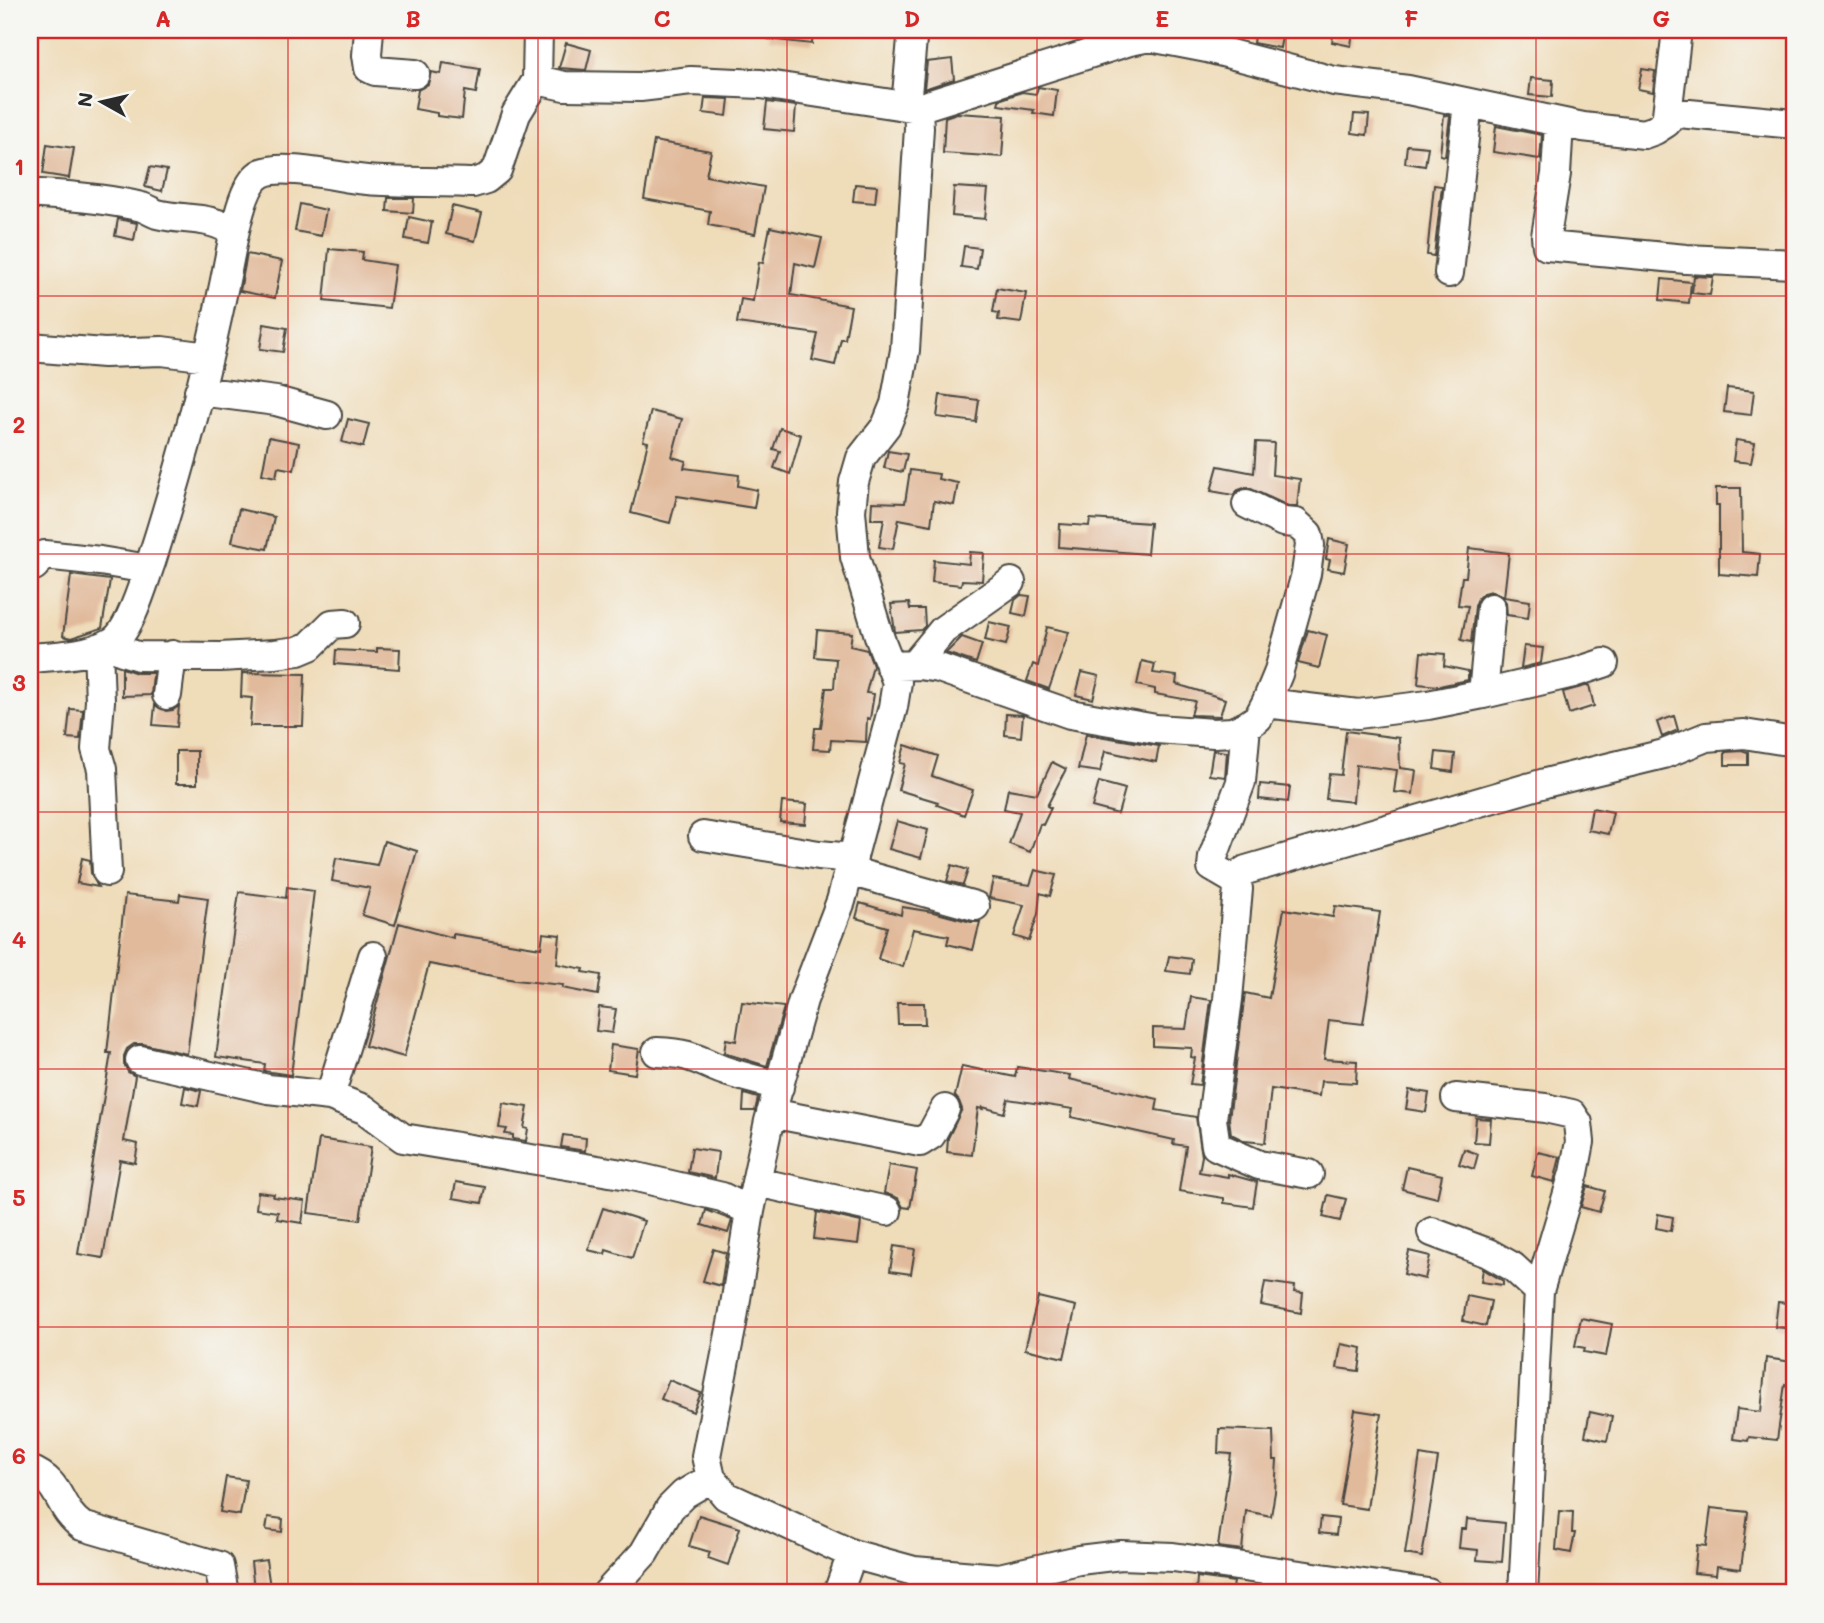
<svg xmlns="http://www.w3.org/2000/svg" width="1824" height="1623" font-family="Mali,sans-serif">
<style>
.building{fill:#e1ba9b}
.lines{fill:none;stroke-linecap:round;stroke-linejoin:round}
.minor-casing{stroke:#484640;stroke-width:32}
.minor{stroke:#fff;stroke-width:28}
.grid{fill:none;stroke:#d62828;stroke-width:2;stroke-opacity:0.55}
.neatline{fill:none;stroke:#d62828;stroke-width:2.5}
.grid-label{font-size:23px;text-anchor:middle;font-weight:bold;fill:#d62828}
</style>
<rect width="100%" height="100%" fill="#f6f6f2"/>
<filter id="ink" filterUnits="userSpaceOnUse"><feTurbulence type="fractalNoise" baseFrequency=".0143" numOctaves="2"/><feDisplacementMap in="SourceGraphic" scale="14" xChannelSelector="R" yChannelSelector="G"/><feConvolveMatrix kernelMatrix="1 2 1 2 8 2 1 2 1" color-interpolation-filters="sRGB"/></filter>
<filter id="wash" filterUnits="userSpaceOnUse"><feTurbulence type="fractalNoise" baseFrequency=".00686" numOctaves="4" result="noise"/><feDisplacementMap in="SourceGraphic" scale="28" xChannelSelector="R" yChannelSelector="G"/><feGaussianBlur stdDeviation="1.57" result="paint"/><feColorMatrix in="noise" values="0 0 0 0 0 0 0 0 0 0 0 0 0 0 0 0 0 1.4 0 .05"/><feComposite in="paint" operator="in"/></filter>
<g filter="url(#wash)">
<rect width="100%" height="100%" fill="#efdcb9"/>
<g id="blocks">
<path class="building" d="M769,30H813L812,44L768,39Z
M1255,30H1283L1280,48L1253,43Z
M1334,30H1353L1351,46L1332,42Z
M566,43L591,50L586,70L559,68Z
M952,59L954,79L924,89L927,62Z
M443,63L480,69L476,93L465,91L462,119L437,116V113L415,109L418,90L428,84L431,72L441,74Z
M1642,69L1655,71L1653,92L1638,89Z
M1531,78L1553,80L1552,97L1529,95Z
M1038,87L1057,90L1054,116L1033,113L1034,110L998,105L999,100L1022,92L1036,94Z
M705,98L729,99L727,116L703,113Z
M767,102L796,106L794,132L764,129Z
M957,113L1005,116L1002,157L943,153L945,117Z
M1354,114L1369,115L1367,135L1352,133Z
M1444,115L1450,116L1445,156L1440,155Z
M1496,126L1542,135L1540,159L1493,152Z
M654,141L711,151L706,176L764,187L755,234L708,225L710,211L644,199Z
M47,144L74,148L69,178L43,174Z
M1407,145L1428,147L1425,166L1405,163Z
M150,167L167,170L162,191L145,187Z
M855,184L877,186L875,203L853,201Z
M1434,185L1442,186L1434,256L1427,255Z
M954,187L988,189L985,219L952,216Z
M388,198H414L413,213L387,211Z
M300,204L326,210L321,236L295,231Z
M452,206L482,213L475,241L446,234Z
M409,217L432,222L428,243L405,239Z
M118,219L137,223L134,240L115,236Z
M770,227L822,238L815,268L795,263L791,295L851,306L845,339H841L835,365L812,360L818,334L737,323L741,299L753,301L759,262L763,263Z
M964,246L980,248L977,269L961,267Z
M329,249L363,252L362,260L395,265L389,308L324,301Z
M247,254L282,261L275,298L240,291Z
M1694,276L1713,277L1710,295L1692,293Z
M1662,279L1691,282L1689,303L1660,300Z
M997,288L1026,293L1021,323L998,320L999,313L993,312Z
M264,324L287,328L283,352L260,349Z
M1727,388L1754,391L1751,415L1724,412Z
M940,395L979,400L976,422L937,417Z
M651,411L682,419L672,457L686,461L684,468L739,475L738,486L757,490L754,508L677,496L670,523L631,513L648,442L643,441Z
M348,419L369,424L363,447L342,442Z
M780,428L801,435L790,474L774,468L780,451L773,449Z
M269,437L299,443L294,470L278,467L276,477L262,474Z
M1736,440L1755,443L1751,463L1733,461Z
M1256,442L1274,443L1272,475L1300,479L1297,506H1288L1247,487L1238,490L1233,495L1211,491L1218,466L1254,473Z
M888,451L907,454L903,472L884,468Z
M910,470L939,474L938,479L958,483L954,505L934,501L931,525L899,519L893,549L879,547L884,519H871L872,502L905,503Z
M1716,488H1741L1742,552L1760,554L1758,577L1719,574V505H1716Z
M239,509L274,517L267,549L232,542Z
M1090,519L1150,523L1147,554L1059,547L1060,524L1089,526Z
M1329,539L1349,544L1344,572L1328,569L1330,560L1326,559Z
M1469,548L1509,553L1504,597L1530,601L1528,618L1507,615L1506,602L1501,595L1492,591L1483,593L1478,598L1475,606L1471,642L1461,640L1468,606L1458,605L1462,577H1466Z
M970,552L984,553L982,581L962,580L961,585L932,582L934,560L969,564Z
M71,575L110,580L102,628L71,638L63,636Z
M1021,595L1030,596L1026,616L1012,613L1015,600Z
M909,603L910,609H924L925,626L921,630L895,632L891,604Z
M989,622L1011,627L1006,645L985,640Z
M1047,627L1069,632L1049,689L1027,681L1033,664L1038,666Z
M817,630L852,633L850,646L867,650L873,666L866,693L874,694L870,719L867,718L866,742L831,740L830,750L813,749L815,728H821L826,688H834L836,659L815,657Z
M1308,630L1327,635L1319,668L1298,663Z
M962,637L982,644L976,663L946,653Z
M1524,646L1543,648L1541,663L1521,668Z
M377,648L400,649L399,669L335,664L336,650L377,652Z
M1421,652L1445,654L1444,666L1468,671V680L1439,686L1418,684Z
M1142,661L1155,664L1153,673L1177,676L1176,684L1225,699L1220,716L1191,715L1195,701L1155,694V689L1137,685Z
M122,668L137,673H153L151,695L122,696Z
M1082,672L1099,676L1093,699L1076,695Z
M242,673L305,674L303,726H250L252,698L241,697Z
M1589,685L1594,706L1569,714L1563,692Z
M155,705L166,711L173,710L179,706L177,727L153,725Z
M70,709L83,710L80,739L67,738Z
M1006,714L1023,715L1021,737L1005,735Z
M1674,716L1678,730L1662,737L1657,722Z
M1346,731L1399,738L1400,768L1416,770L1413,794L1394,792L1397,770L1356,765L1353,802L1326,799L1329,774L1341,775Z
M1086,734L1159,746L1156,762L1105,751L1100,772L1078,769Z
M905,745L938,756L932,776L973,790L964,815L937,805L938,802L898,790L905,764L900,763Z
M1213,750L1227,752L1225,777L1209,775Z
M176,751H197V784H176Z
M1743,751L1748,752V765H1725V752Z
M1436,752L1455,754L1453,772L1434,769Z
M1052,762L1066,769L1047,806L1051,808L1043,825L1040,824L1030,852L1009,844L1020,812L1004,809L1008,789L1037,794Z
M1099,782L1125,789L1118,814L1092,807Z
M1260,784L1290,787L1288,802L1259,799Z
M782,802L807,804L805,824L780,822Z
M1592,808L1613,812L1608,834L1588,830Z
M897,821L928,830L921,858L889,849Z
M384,841L417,851L395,925L362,915L370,888L332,881L336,858L377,865Z
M82,858L90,860L91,873L98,887L77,883Z
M952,865L968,870L963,885L947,881Z
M1035,870L1056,875L1050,896L1040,893L1038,914L1029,941L1014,936L1024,905L989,898L993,879L1030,885Z
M287,887L314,891L291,1075L264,1071L265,1064L216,1057L239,892L286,898Z
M180,894L208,898L187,1054L143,1044H134L127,1049L124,1056V1064L128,1072L135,1076L124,1141L138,1144L135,1163L120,1160L103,1258L78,1254L111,1053H107L125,895L179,901Z
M860,903L901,915L902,907L933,912L971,922H980L973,950L947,944L949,936L913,929L903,967L878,959L887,927L856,918Z
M1335,906L1380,912L1363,1024L1329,1020L1324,1059L1357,1061L1356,1083L1321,1081L1319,1096L1271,1089L1265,1143L1245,1141L1231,1134L1229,1119L1245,993L1269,998L1284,909L1333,917Z
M399,923L453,938V934L541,948L543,933L560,935L557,964L584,969L583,972L601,975L598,995L562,988L563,985L515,980L429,964L404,1057L365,1046Z
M1169,956L1192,959L1190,974L1166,971Z
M1191,997L1211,1000L1200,1085L1190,1084L1195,1058L1191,1057L1192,1048L1153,1046V1028L1186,1029Z
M742,1002L784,1007L767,1066L724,1053L726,1039L736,1041Z
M897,1003H924L925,1024H898Z
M599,1007L616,1009L612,1033L596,1031Z
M611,1045L639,1049L635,1074L608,1070Z
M962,1066L1015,1077L1017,1067L1070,1075L1069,1079L1158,1099L1156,1110L1196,1117L1202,1156L1199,1172L1228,1177V1174L1257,1182L1253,1207L1224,1203V1198L1179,1191L1186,1146L1173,1144L1174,1140L1071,1117L1073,1109L1008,1099L1004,1113L983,1107V1109L978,1108L972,1155L947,1152L948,1138L962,1109L959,1101L955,1096Z
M185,1087L201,1091L198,1106L182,1103Z
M1409,1090L1429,1093L1426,1112L1406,1109Z
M744,1094L758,1098L755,1111H743Z
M503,1103L528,1107L524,1128L528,1129L526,1141L513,1139V1135L505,1134L507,1129L499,1128Z
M1476,1118L1491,1119L1489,1143L1474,1142Z
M563,1135L586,1138L585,1151L561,1147Z
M319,1139L371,1147L360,1220L308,1213Z
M692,1148L718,1152L715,1178L688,1172Z
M1464,1149L1478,1154L1474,1169L1459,1164Z
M1538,1152L1560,1157L1554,1182L1532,1176Z
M889,1165L917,1170L910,1208L903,1207L898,1198L884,1193Z
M1407,1167L1442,1175L1437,1198L1402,1189Z
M456,1182L485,1187L482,1203L453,1198Z
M1587,1186L1605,1191L1599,1212L1581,1207Z
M258,1192L274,1194L273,1197L305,1201L302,1223L277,1219L278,1212L256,1209Z
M1328,1195L1346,1199L1340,1221L1323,1217Z
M603,1208L644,1221L632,1258L606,1250L605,1254L588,1250Z
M706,1210L732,1220L728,1233L702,1225Z
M817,1212L861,1222L858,1244L814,1239Z
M1658,1214L1673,1217L1671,1231L1656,1228Z
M894,1246L915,1249L911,1274L890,1271Z
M713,1249L726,1253L721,1286L703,1281Z
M1409,1251L1430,1256L1425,1279L1404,1274Z
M1483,1269L1503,1281V1285L1481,1282Z
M1265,1282L1295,1286L1294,1292L1303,1293L1301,1313L1261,1305Z
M1467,1296L1491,1301L1486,1326L1463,1321Z
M1038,1297L1076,1306L1064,1358L1025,1349Z
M1778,1302L1794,1304V1329L1775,1327Z
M1581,1318L1612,1324L1606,1356L1584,1352L1585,1348L1575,1346Z
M1341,1344L1362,1348L1359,1371L1337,1368Z
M1766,1358L1792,1362L1789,1385L1785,1384L1777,1440L1749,1437L1748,1441L1733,1439L1737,1409L1761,1412Z
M669,1380L701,1393L693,1412L661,1399Z
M1355,1410L1381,1414L1367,1509L1340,1505Z
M1590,1412L1612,1417L1607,1441L1585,1436Z
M1219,1429L1273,1431L1274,1460H1277L1275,1492L1271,1516L1246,1511L1242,1550L1218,1547L1231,1454L1218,1453Z
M1420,1455L1438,1458L1422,1557L1405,1554Z
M226,1477L246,1480L240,1515L220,1512Z
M1711,1508L1748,1512L1741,1569L1717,1566L1716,1575L1694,1573L1697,1545L1706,1546Z
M1559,1511L1573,1512L1572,1533H1575L1571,1553L1556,1550Z
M699,1515L740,1528L728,1565L708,1558L710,1552L689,1546Z
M268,1517L283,1519L282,1532L266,1530Z
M1321,1517L1338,1519L1336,1535L1319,1533Z
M1467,1519L1505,1523L1502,1562L1477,1560L1478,1550L1459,1548L1461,1529H1466Z
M266,1560L270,1587L254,1589L251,1562Z
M1197,1577L1234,1582L1232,1593L1196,1592Z"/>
</g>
</g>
<g filter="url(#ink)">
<use href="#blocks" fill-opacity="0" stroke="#484640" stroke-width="2"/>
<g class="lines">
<defs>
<path id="minor" d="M369,30L367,55L369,68L375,71L415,74
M1154,30L1150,37L1130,41L918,108L919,128L905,350L895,404L886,426L861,458L854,482L851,511L855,557L880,639L897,682L893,707L841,901L803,1000L769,1121L750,1211L732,1324L706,1456L711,1478L726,1496L852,1554L914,1571L999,1578L1079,1560L1121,1555L1173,1557L1428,1593
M1150,37L1207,48L1334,81L1408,90L1583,127L1644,134L1655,130L1666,123L1677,30
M537,80L538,30
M906,106L912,39L909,30
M1668,112L1794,124
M1559,123L1556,174L1546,236L1547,246L1686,259L1794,264
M40,194C74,196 109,199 142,207C147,209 152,212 157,214C183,221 212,215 234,233
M1449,273L1468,103
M30,347L104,353L162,351L208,357
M199,391L276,401L327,415
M1247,504L1283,522L1296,523L1308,534L1310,545L1306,574L1278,674L1266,703L1258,718L1246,726L1241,782L1213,857L1212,867L1236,881L1238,889L1228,999L1212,1119L1216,1146L1259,1165L1309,1174
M34,566L45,555L100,561L148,569
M109,644L122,651L138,656L220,657L275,654L298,651L310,646L332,624L345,623
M98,648L100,701L96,749L102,769L107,872
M30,658C54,656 91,655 112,642C130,632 144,581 151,562C185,456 213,348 233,239C237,221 245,181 262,173C284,163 341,178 367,180C402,183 437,181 473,183L486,179L497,170L516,114L537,80L564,86L640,87L691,81L761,84L918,108
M914,665L943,630L1011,582
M890,666L919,665L939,668L1070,714L1156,729L1214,733L1232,732L1246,726
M1483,694L1573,673L1604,663
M167,695L172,655
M1266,703L1358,714L1428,705L1483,694L1491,608
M703,836L819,855L853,858
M849,871L975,906
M1232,879L1246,870L1545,783L1664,754L1706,737L1744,734L1794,742
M657,1052C684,1053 691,1056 715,1067C735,1076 758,1079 779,1087
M140,1060L268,1089L330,1096L364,1109L403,1138L628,1175L722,1197L750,1211
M330,1096L373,956
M1456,1098L1545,1108L1572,1114L1578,1123L1580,1142L1574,1173L1539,1291L1523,1593
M771,1113L920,1142L931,1135L945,1109
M757,1182L887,1211
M1432,1232L1488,1253L1513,1267L1539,1291
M30,1470C63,1483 56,1507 82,1526L219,1566L224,1593
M607,1593L644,1553L670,1508L684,1494L711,1478
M838,1593L852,1554"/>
</defs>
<use href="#minor" class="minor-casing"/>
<use href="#minor" class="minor"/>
</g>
</g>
<path class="grid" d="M288,30V1593M538,30V1593M787,30V1593M1037,30V1593M1286,30V1593M1536,30V1593M30,296H1794M30,554H1794M30,812H1794M30,1069H1794M30,1327H1794"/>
<rect width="1824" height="1623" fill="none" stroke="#f6f6f2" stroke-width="77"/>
<g transform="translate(102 102) rotate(278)" stroke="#f6f6f2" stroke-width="5" paint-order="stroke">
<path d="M0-5L12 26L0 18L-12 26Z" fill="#2b2b2b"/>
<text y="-10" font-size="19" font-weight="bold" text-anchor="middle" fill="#2b2b2b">N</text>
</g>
<rect x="38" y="38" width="1748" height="1546" class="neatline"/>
<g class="grid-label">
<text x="163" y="27">A</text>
<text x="413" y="27">B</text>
<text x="662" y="27">C</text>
<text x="912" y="27">D</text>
<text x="1162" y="27">E</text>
<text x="1411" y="27">F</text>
<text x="1661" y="27">G</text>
<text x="19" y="175">1</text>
<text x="19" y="433">2</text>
<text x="19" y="691">3</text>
<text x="19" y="948">4</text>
<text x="19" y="1206">5</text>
<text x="19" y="1464">6</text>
</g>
</svg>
